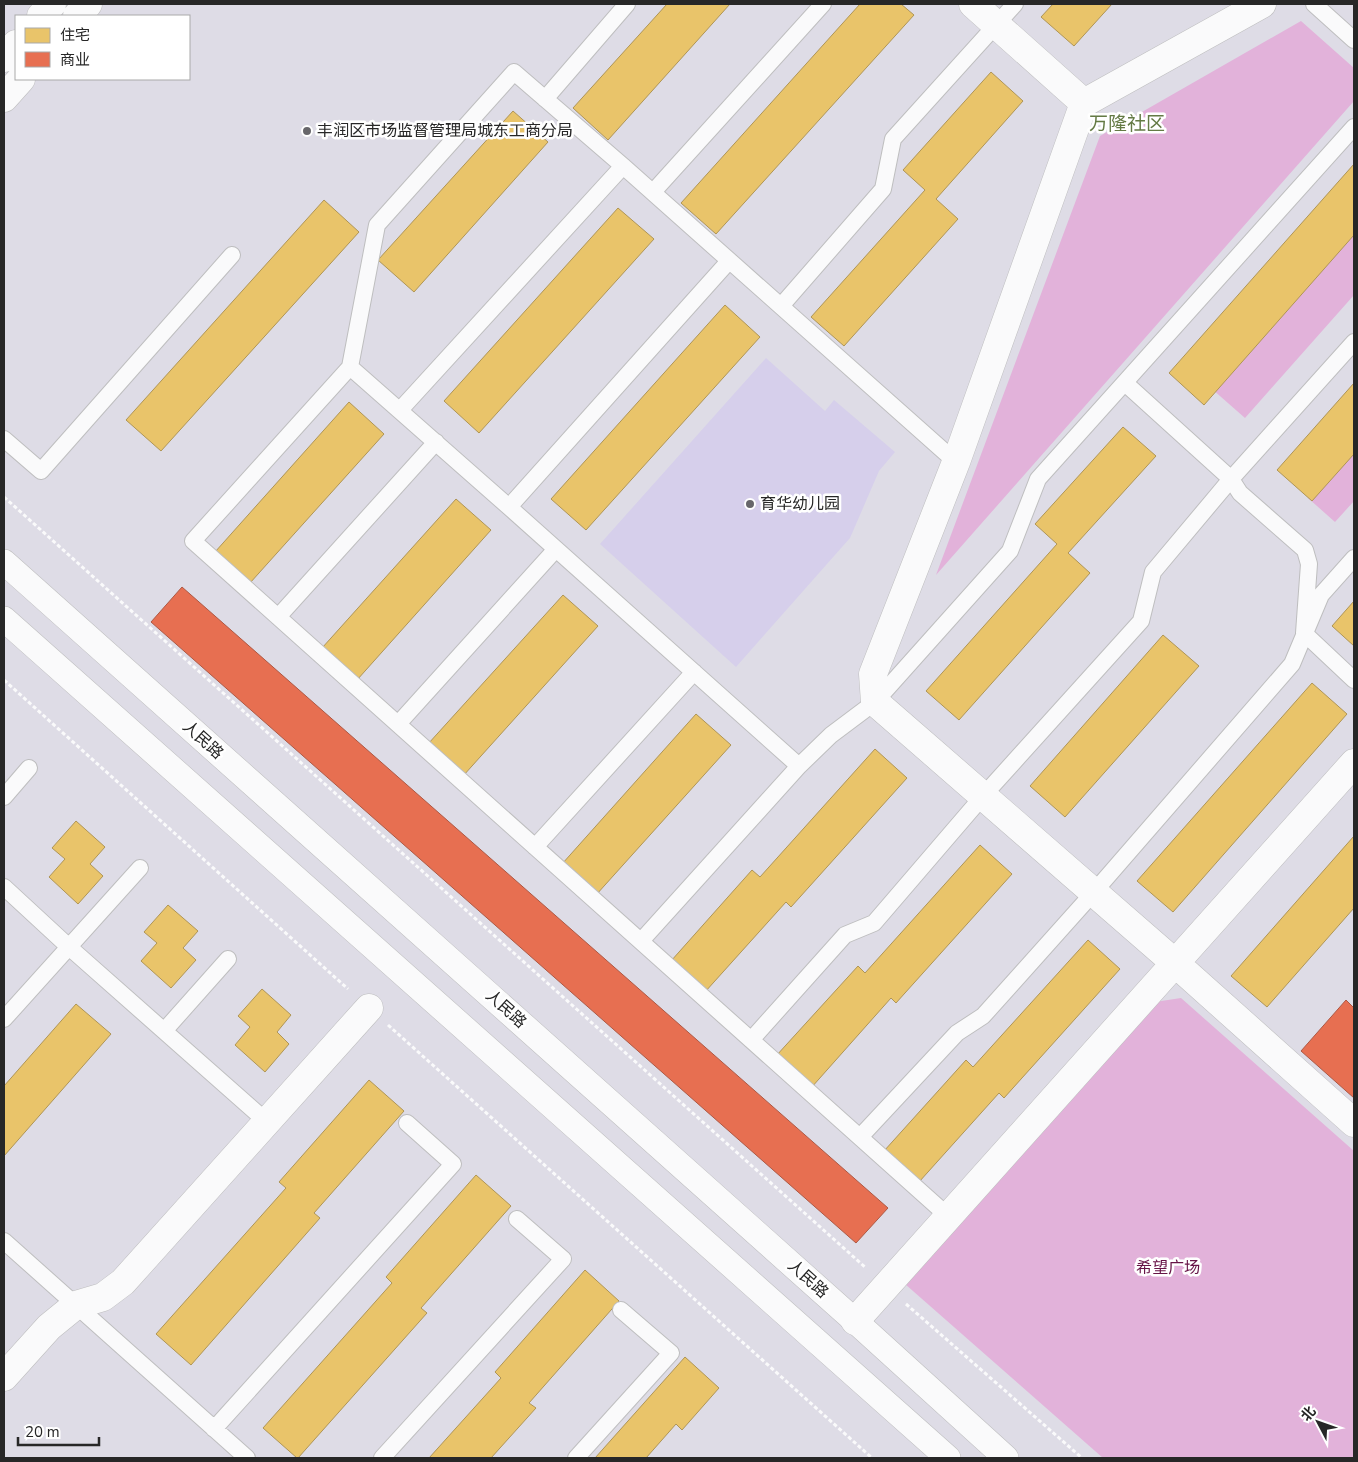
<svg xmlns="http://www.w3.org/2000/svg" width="1358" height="1462" font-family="'Nunito Sans','Noto Sans SC',sans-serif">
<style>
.education{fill:#d6cfeb}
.green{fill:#e2b2da}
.homes{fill:#e9c46a;stroke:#af9556}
.shops{fill:#e76f51;stroke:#ad5944}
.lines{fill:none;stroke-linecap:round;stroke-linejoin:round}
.service-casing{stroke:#bebebf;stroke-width:18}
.pedestrian-casing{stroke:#bebebf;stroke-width:26}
.minor-casing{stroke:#bebebf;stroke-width:29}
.secondary-casing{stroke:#bebebf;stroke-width:29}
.path{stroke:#fafafb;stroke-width:3;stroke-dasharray:4 2.5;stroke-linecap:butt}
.service{stroke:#fafafb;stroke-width:16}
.pedestrian{stroke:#fafafb;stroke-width:25}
.minor{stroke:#fafafb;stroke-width:28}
.secondary{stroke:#fafafb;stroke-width:28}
.poi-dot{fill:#67666a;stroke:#fff;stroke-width:2}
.labels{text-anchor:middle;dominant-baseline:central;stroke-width:5;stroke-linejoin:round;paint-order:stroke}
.poi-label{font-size:16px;fill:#272727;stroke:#fff;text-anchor:start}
.street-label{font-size:16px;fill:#272727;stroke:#fff}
.park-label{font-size:16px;fill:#671447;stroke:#fff}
.quarter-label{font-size:19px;fill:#647a45;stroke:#fff}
</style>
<rect width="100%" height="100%" fill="#dedce6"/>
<path class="education" d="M766,358L825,411L834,400L895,452L879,471L850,538L736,667L600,544Z"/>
<path class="green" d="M1301,21L1354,68V101L936,575L1100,136Z
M1354,230V295L1245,418L1212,389Z
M1354,447V501L1335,522L1308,498Z
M1181,998L1354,1151V1458H1103L905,1284L1155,1002Z"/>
<path class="homes" d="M667,4H730L608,140L573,108Z
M860,4H901L914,15L716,234L681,203Z
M1053,4H1112L1074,46L1041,17Z
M991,72L1023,101L936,199L958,219L844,346L811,317L925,190L903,170Z
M513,111L548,142L414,292L378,260Z
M1354,164V235L1204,405L1169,373Z
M324,200L359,232L161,451L126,420Z
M618,208L654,239L479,433L444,401Z
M725,305L760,337L586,530L551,499Z
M1354,383V454L1312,501L1277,470Z
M349,402L384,434L250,583L215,552Z
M1123,427L1156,456L1068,553L1090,573L959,720L926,691L1057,544L1035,524Z
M456,499L491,530L357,680L322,648Z
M563,595L598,626L463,776L428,744Z
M1354,601V646L1332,626Z
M1163,635L1199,666L1065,817L1030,786Z
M1312,683L1347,714L1173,912L1137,881Z
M696,714L731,745L596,895L562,864Z
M875,749L907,778L791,907L786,902L705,992L671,961L752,870L760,877Z
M76,821L105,847L90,864L103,876L78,904L49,877L65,859L52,848Z
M1354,836V908L1267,1007L1231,976Z
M980,845L1012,874L896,1003L891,998L811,1088L776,1056L858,966L865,973Z
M168,905L198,931L183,948L196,960L171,988L141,961L157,943L144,932Z
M1088,940L1120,969L1004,1098L999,1093L919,1182L884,1151L966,1060L973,1067Z
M262,989L291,1015L277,1032L289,1044L265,1072L235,1045L250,1027L238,1016Z
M76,1004L111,1034L4,1156V1086Z
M369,1080L404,1111L314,1213L320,1218L191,1365L156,1334L286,1188L279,1182Z
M476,1175L511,1206L421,1308L427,1313L298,1458H297L263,1428L392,1283L386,1277Z
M585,1270L619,1301L529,1403L536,1408L491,1458H429L501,1378L495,1372Z
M685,1357L719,1388L682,1430L676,1424L646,1458H595Z"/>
<path class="shops" d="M182,587L888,1208L856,1243L151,622Z
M1346,1000L1354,1008V1098L1301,1051Z"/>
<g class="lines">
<defs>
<path id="service" d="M1314,4L1354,40
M545,99L627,4
M653,192L823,4
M781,306L883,189L893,139L1015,4
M350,367L509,507L799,766
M1125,383L1231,479L1240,493L1305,550L1309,564L1304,633L1354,680
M400,410L623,166
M4,439L41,471L232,255
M509,507L729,261
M278,617L436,442
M398,724L556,549
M4,797L29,768
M535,847L694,672
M4,887L69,947L267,1122
M641,941L799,766L831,735L875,702L1010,551L1038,479L1354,127
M4,1019L140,868
M164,1031L228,959
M751,1040L845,935L874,923L983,796L1141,621L1153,572L1231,479L1354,342
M860,1137L957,1033L983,1016L1094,892L1292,664L1321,595L1354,558
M949,1217L193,541L350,367L377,225L514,72L623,166L956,462
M4,1241L247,1458
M214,1429L453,1164L407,1123
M382,1458L563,1259L517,1219
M576,1458L671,1353L621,1310"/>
<path id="pedestrian" d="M4,562L855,1321L1006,1458
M4,619L948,1458"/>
<path id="minor" d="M973,4L1084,103
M1262,4L1084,103L956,462L873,674L875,702L1175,963L1354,1123
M855,1321L1354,763
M4,1377L49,1327L76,1305L103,1297L123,1282L369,1008"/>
<path id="secondary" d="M41,16L52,4
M77,16L88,4
M4,58L16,44
M4,98L21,79"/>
</defs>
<use href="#service" class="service-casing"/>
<use href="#pedestrian" class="pedestrian-casing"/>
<use href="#minor" class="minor-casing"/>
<use href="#secondary" class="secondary-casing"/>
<path class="path" d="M4,497L866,1268
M4,680L348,989
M388,1025L872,1458
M906,1304L1082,1458"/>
<use href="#service" class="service"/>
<use href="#pedestrian" class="pedestrian"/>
<use href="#minor" class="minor"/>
<use href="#secondary" class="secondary"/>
</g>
<g class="poi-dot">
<circle cx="307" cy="131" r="5"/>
<circle cx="750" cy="504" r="5"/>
</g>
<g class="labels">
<g class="poi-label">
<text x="317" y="131">丰润区市场监督管理局城东工商分局</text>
<text x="760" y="504">育华幼儿园</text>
</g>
<g class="street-label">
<text transform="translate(203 740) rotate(42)">人民路</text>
<text transform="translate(506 1009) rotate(42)">人民路</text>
<text transform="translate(808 1279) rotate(42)">人民路</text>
</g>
<g class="park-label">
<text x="1168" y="1268">希望广场</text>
</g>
<g class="quarter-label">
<text x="1127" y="124">万隆社区</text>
</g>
</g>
<rect width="1358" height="1462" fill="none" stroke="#272727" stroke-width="10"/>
<rect x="15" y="15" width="175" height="65" fill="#ffffff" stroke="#a9a9a9"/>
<rect x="25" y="28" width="25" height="15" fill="#e9c46a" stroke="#a9a9a9"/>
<text x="60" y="40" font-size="15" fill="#272727">住宅</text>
<rect x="25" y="52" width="25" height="15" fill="#e76f51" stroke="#a9a9a9"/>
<text x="60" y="65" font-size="15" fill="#272727">商业</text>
<g transform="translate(1318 1422) rotate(311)" stroke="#ffffff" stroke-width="4" paint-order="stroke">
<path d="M0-4L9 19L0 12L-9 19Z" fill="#272727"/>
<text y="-8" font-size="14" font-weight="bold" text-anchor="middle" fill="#272727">北</text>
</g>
<path d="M18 1437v8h81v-8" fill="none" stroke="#272727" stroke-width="2.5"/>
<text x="25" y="1437" font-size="15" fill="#272727" stroke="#ffffff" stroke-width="4" paint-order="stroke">20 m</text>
</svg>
